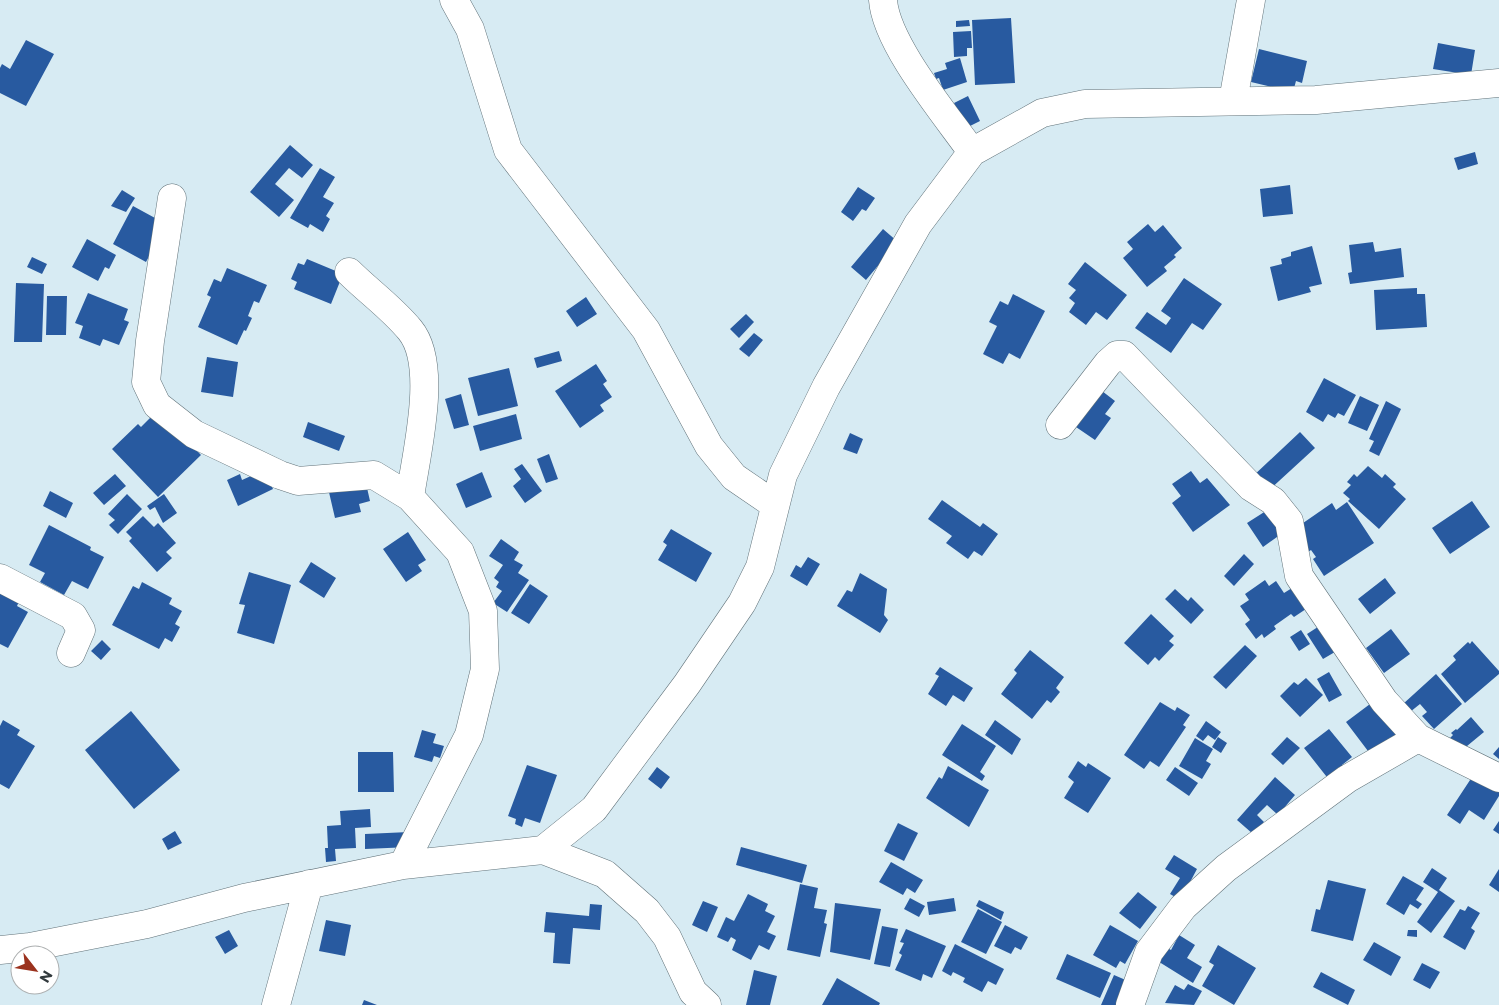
<svg xmlns="http://www.w3.org/2000/svg" width="1499" height="1005" font-family="Montserrat,sans-serif">
<style>
.building{fill:#285aa0}
.lines{fill:none;stroke-linecap:round;stroke-linejoin:round}
.minor-casing{stroke:#62737a;stroke-width:29}
.minor{stroke:#fff;stroke-width:28}
</style>
<rect width="100%" height="100%" fill="#d7ebf3"/>
<path class="building" d="M1011,18L1015,83L975,85L972,20Z
M969,20L970,26L956,27V21Z
M971,31L972,48H967V56L954,57L953,32Z
M26,40L54,54L26,106L0,93V68L2,64L10,69Z
M1438,43L1475,50L1471,75L1433,69Z
M1259,49L1307,61L1302,83L1296,81L1293,92L1251,82Z
M960,58L967,82L943,90L939,78L936,79L934,73L947,69L945,63Z
M968,96L980,121L966,128L954,103Z
M290,145L313,165L302,178L289,168L275,184L294,200L279,217L250,192Z
M1475,152L1478,164L1458,170L1454,158Z
M320,168L335,177L323,197L334,203L326,216L330,219L323,232L310,224L308,228L290,218Z
M1290,185L1293,214L1263,217L1260,189Z
M858,187L875,198L866,211L862,209L853,221L841,212Z
M122,190L135,198L126,212L111,206Z
M133,206L166,224L146,262L113,244Z
M1148,224L1155,232L1163,225L1182,248L1174,255L1176,257L1164,267L1167,271L1147,287L1123,258L1133,249L1127,242Z
M883,229L898,242L866,280L851,267Z
M87,239L116,255L109,269L105,267L98,281L72,267Z
M1373,242L1375,252L1401,248L1404,277L1350,284L1348,273L1352,272L1349,245Z
M1312,246L1322,284L1309,287L1311,292L1278,301L1270,267L1282,264L1281,259L1291,256V252Z
M32,257L47,264L42,274L27,267Z
M307,259L343,274L331,304L294,289L297,282L291,279L298,263L304,265Z
M1085,262L1127,295L1107,320L1096,312L1086,325L1069,312L1075,303L1069,298L1076,290L1068,284Z
M227,268L267,285L259,303L254,301L248,316L252,318L246,331L244,330L237,345L198,327L211,297L207,295L214,279L221,282Z
M1184,278L1222,304L1203,330L1192,323L1171,353L1135,328L1147,312L1166,325L1171,318L1161,311Z
M16,283L44,284L42,342H14Z
M1417,288V294H1425L1427,327L1376,330L1374,290Z
M88,293L128,309L124,320L129,322L119,345L103,339L100,346L79,338L83,326L75,323Z
M1013,294L1045,311L1020,359L1009,353L1003,364L983,354L997,326L989,322L1000,301L1008,305Z
M47,296H67L66,335H46Z
M586,297L597,314L577,327L566,311Z
M746,314L754,322L739,338L730,329Z
M754,333L763,340L749,357L739,349Z
M559,351L562,361L537,368L534,358Z
M207,357L238,362L233,397L201,392Z
M596,364L607,381L603,384L612,397L600,405L604,411L580,428L555,391Z
M509,368L518,406L478,416L468,378Z
M1324,378L1356,395L1344,416L1338,413L1335,418L1328,414L1323,422L1306,412Z
M1102,391L1115,401L1105,414L1111,418L1095,440L1076,427Z
M461,394L469,425L454,429L445,399Z
M1360,396L1379,405L1367,431L1348,423Z
M1386,401L1401,409L1379,456L1369,451L1374,441L1369,439Z
M158,410L201,455L158,497L112,449L138,424L141,427Z
M516,414L522,439L480,451L473,426Z
M308,422L345,436L339,451L303,437Z
M1300,432L1315,448L1266,493L1252,477Z
M850,433L863,439L857,454L843,449Z
M549,454L558,479L546,483L537,459Z
M522,464L542,491L525,503L513,486L521,479L514,469Z
M1368,466L1382,478L1385,474L1396,484L1393,487L1406,499L1379,529L1348,501L1350,499L1343,493L1351,485L1347,482L1354,474L1357,477Z
M264,470L273,489L238,506L227,480L240,474L242,480Z
M1191,471L1200,483L1207,478L1230,505L1193,532L1172,503L1181,496L1172,484Z
M482,472L492,497L466,508L456,484Z
M115,474L126,486L104,505L93,493Z
M365,479L370,501L359,504L361,512L335,518L328,488Z
M50,491L73,503L66,518L43,506Z
M127,494L142,509L118,534L109,525L115,520L108,514Z
M164,494L177,513L163,523L155,507L150,510L147,506Z
M942,500L980,527L983,523L998,534L982,556L974,551L968,559L946,543L952,536L928,519Z
M1472,501L1490,527L1450,554L1432,528Z
M1347,502L1374,543L1324,576L1313,559L1316,557L1311,550L1308,552L1293,530L1332,503L1336,510Z
M1269,509L1284,532L1263,547L1247,523Z
M143,516L154,527L158,523L176,543L166,552L172,558L157,572L129,541L132,538L126,532Z
M49,525L91,547L90,550L104,557L88,589L72,581L64,595L40,582L45,573L29,565Z
M671,529L712,553L696,582L658,560L667,545L663,542Z
M408,532L426,560L418,565L422,571L406,582L383,549Z
M501,539L519,552L514,560L523,565L518,573L529,580L507,612L493,603L502,591L496,587L499,582L494,578L503,565L489,556Z
M1244,554L1254,564L1234,586L1224,576Z
M808,557L820,564L807,586L790,576L796,565L801,568Z
M311,562L336,578L324,598L299,582Z
M249,572L291,585L274,644L237,633L245,605L239,604Z
M860,573L887,589L884,615L888,620L880,633L837,606L847,590L852,592Z
M1385,578L1396,593L1370,614L1358,599Z
M1265,580L1269,586L1276,581L1284,593L1292,588L1306,609L1294,617L1291,614L1274,626L1276,629L1264,638L1262,634L1256,639L1245,624L1250,620L1240,606L1249,600L1245,594Z
M142,582L172,598L169,604L182,611L175,624L180,627L172,642L165,638L159,649L112,625L133,586L139,589Z
M530,584L548,596L529,624L511,613Z
M1175,589L1188,601L1191,597L1204,610L1191,624L1165,599Z
M0,593L21,597L17,606L28,612L8,648L0,644Z
M1151,614L1174,636L1169,641L1174,645L1159,661L1155,657L1148,665L1124,643Z
M1324,623L1340,649L1323,659L1307,634Z
M1391,629L1410,654L1384,673L1366,648Z
M1301,630L1310,644L1299,651L1290,637Z
M102,640L111,649L101,660L91,651Z
M1472,641L1499,671V674L1465,703L1441,674L1456,660L1453,656L1468,642L1470,644Z
M1245,645L1257,656L1226,689L1213,677Z
M1030,650L1064,677L1056,688L1060,692L1051,703L1047,700L1032,719L1001,694L1017,673L1014,670Z
M940,667L973,688L964,702L953,695L946,706L928,694L939,676L935,674Z
M1329,672L1342,695L1329,702L1317,679Z
M1436,674L1462,704L1434,729L1422,716L1427,712L1420,704L1410,712L1403,704Z
M1306,678L1323,695L1300,717L1280,696L1294,682L1298,685Z
M1374,701L1399,734L1371,755L1346,722Z
M1160,702L1175,711L1177,707L1190,715L1183,725L1186,727L1159,767L1150,761L1144,769L1124,755Z
M131,711L180,770L134,809L85,750Z
M1471,717L1484,732L1461,751L1450,738L1453,735L1451,733L1456,729L1457,730Z
M3,720L20,730L17,735L35,746L9,789L0,784V726Z
M995,720L1021,739L1012,755L985,735Z
M1206,721L1221,732L1215,740L1208,735L1203,741L1196,736Z
M962,724L996,746L980,772L985,776L982,781L942,755Z
M1329,729L1352,757L1342,765L1345,768L1330,781L1304,748Z
M422,730L436,734L433,743L444,746L440,758L434,756L432,762L414,757Z
M1218,737L1227,743L1221,753L1212,747Z
M1287,737L1300,748L1283,765L1271,754Z
M1195,738L1213,749L1206,761L1211,764L1202,779L1179,766Z
M1499,747V759L1493,754Z
M358,752H393L394,792H358Z
M1078,761L1086,767L1088,763L1111,778L1088,813L1064,798L1074,782L1068,777Z
M527,765L557,775L540,823L525,818L522,827L515,824L516,819L508,816Z
M948,766L989,790L969,827L926,798L939,777L942,779Z
M657,767L670,777L661,789L648,779Z
M1175,767L1198,783L1189,796L1166,780Z
M1474,774L1499,791V796L1484,820L1469,810L1460,824L1447,815Z
M1275,777L1295,795L1278,815L1267,805L1257,815L1264,822L1253,834L1237,820Z
M370,809L371,827L355,828L356,848L335,849L336,861L326,862L325,848H328L327,826L341,825L340,811Z
M1499,821V834L1493,830Z
M898,823L918,833L904,861L884,851Z
M175,831L182,843L168,850L162,839Z
M409,832L410,847L365,849V834Z
M741,847L807,865L802,883L736,865Z
M1174,855L1197,869L1189,884L1184,902L1170,894L1180,878L1165,869Z
M891,862L923,880L915,893L907,888L903,895L879,882Z
M1432,868L1447,878L1439,890L1455,901L1431,933L1417,922L1438,892L1423,882Z
M1499,869V892L1489,885Z
M1403,876L1424,888L1416,900L1422,904L1418,909L1410,904L1404,915L1386,904Z
M1328,880L1366,889L1353,941L1311,931L1316,909L1320,910Z
M800,884L818,888L814,908L827,910L824,923L827,924L820,957L787,950Z
M1138,892L1157,907L1140,929L1119,913Z
M748,894L768,904L765,911L775,916L767,932L776,936L769,950L759,945L751,960L732,950L736,940L731,937L728,942L717,937L726,917L734,921Z
M910,898L925,906L919,917L904,909Z
M954,898L956,911L929,915L927,902Z
M979,900L1004,912L1001,920L976,906Z
M703,901L718,907L707,932L692,925Z
M835,903L881,909L870,960L830,952Z
M590,904L602,905L600,930L573,928L570,964L553,963L555,933L544,932L546,912L589,916Z
M1468,906L1480,913L1471,928L1475,931L1465,950L1443,937L1460,909L1465,911Z
M978,909L1002,922L986,954L961,942Z
M326,920L351,925L345,956L319,951Z
M1005,925L1028,937L1021,950L1015,947L1011,954L994,946Z
M1110,925L1138,941L1125,964L1120,961L1116,968L1093,955Z
M882,926L898,929L890,967L874,964Z
M906,929L946,946L932,978L923,974L921,981L895,970L902,955L899,953L904,943L900,942Z
M229,930L238,946L225,954L215,937Z
M1408,930H1417V937L1407,936Z
M1179,935L1195,945L1187,958L1202,967L1193,983L1156,960L1164,946L1171,950Z
M1374,942L1401,957L1391,976L1363,960Z
M955,944L1004,969L996,985L988,981L982,992L963,982L965,978L953,972L951,976L942,971Z
M1218,945L1256,968L1234,1005L1202,986L1214,965L1209,962Z
M1067,954L1111,973L1100,998L1056,979Z
M1422,963L1440,972L1430,989L1413,980Z
M754,970L777,976L770,1005H746Z
M1321,972L1355,990L1348,1005L1313,987Z
M1114,975L1135,984L1126,1005H1101Z
M837,978L880,1003L879,1005H822Z
M1188,984L1202,991L1194,1005L1165,1003L1175,985L1184,990Z
M364,1000L377,1005H362Z"/>
<g class="lines">
<defs>
<path id="minor" d="M454,0L470,29L508,150L646,330L709,446L734,477L775,505
M883,0C886,44 946,115 972,152
M1233,101L1251,0
M172,198L150,341L146,382L157,405L194,434L280,475L298,481L374,475L410,497L460,552L483,611L485,669L469,735L403,865
M349,272C368,291 392,308 410,330C439,365 416,454 410,497
M1060,425L1108,363L1117,355H1124L1251,487L1273,501L1289,521L1299,576L1384,701L1418,738L1499,778
M0,578L73,616L81,630L71,653
M543,850L594,809L687,684L742,603L760,567L783,475L826,387L918,224L972,152L1042,113L1085,104L1316,100L1499,83
M0,950L30,947L147,924L244,898L403,865L543,850L605,874L647,911L667,937L693,992L707,1005
M276,1005L309,884
M1130,1005L1149,952L1183,907L1226,868L1347,779L1418,738"/>
</defs>
<use href="#minor" class="minor-casing"/>
<use href="#minor" class="minor"/>
</g>
<g transform="translate(35 970) rotate(121)"><circle r="24" fill="#ffffff" stroke="#adb0b1"/>
<path d="M0-4L9 19L0 12L-9 19Z" fill="#9b321e"/>
<text y="-8" font-size="14" font-weight="bold" text-anchor="middle" fill="#31393c">N</text>
</g>
</svg>
